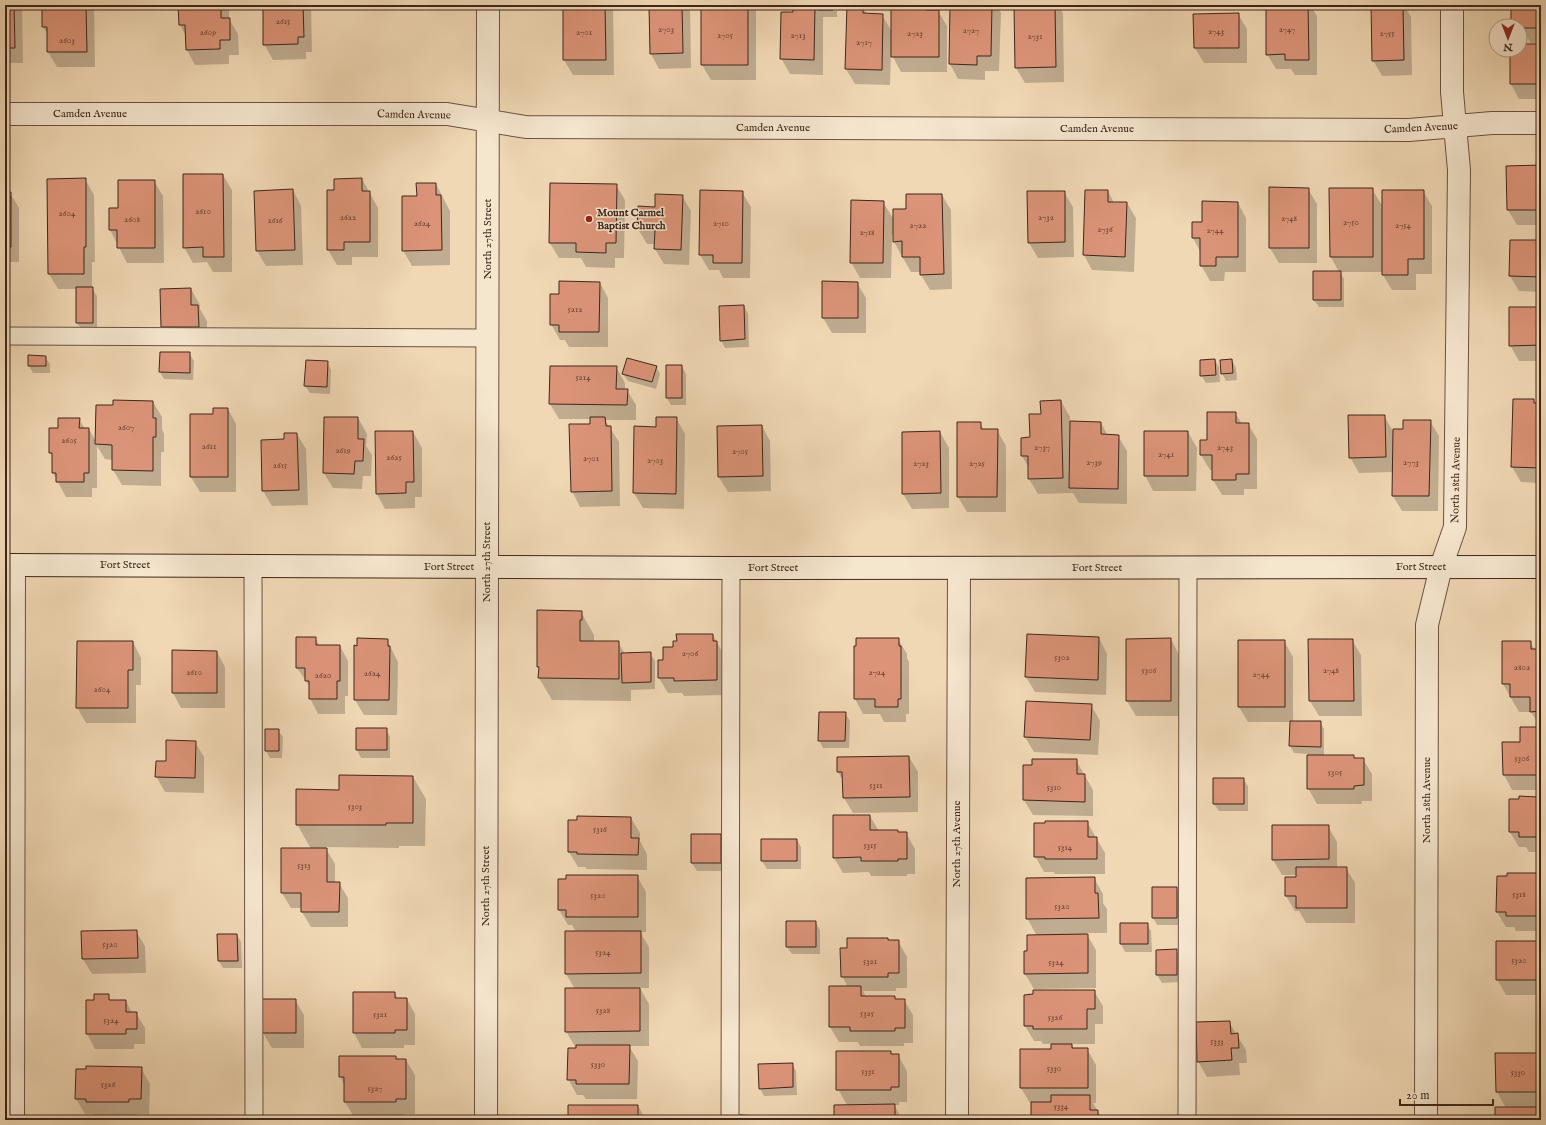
<svg xmlns="http://www.w3.org/2000/svg" width="1546" height="1125" font-family="'IM FELL English',serif">
<style>
.shadow{fill:#0003}
.building{fill:#dc9478;stroke:#3e261b}
.lines{fill:none;stroke-linecap:round;stroke-linejoin:round}
.lane-casing{stroke:#6a5241;stroke-width:19}
.street-casing{stroke:#6a5241;stroke-width:24}
.secondary-casing{stroke:#3e261b;stroke-width:24}
.lane{stroke:#f5e6ce;stroke-width:17}
.street{stroke:#f5e6ce;stroke-width:22}
.secondary{stroke:#f5e6ce;stroke-width:22}
.poi-dot{fill:#8f2418;stroke:#f5e6ce;stroke-width:1.5}
.labels{text-anchor:middle;dominant-baseline:central;stroke-width:3;stroke-linejoin:round;paint-order:stroke}
.number-label{font-size:9px;fill:#664232}
.street-label{font-size:11px;fill:#3e261b;stroke:#f5e6ce}
.poi-label{font-size:11px;font-weight:bold;fill:#3e261b;stroke:#f5e6ce;text-anchor:start}
</style>
<rect width="100%" height="100%" fill="#f0d8b4"/>
<filter id="stains"><feTurbulence type="fractalNoise" baseFrequency=".005" numOctaves="4"/><feColorMatrix values="0 0 0 0 .2 0 0 0 0 .09 0 0 0 0 .02 0 0 0 .5 -.17"/></filter>
<radialGradient id="worn" r=".72"><stop offset=".6" stop-color="#630" stop-opacity="0"/><stop offset="1" stop-color="#630" stop-opacity=".3"/></radialGradient>
<path class="shadow" d="M5,5H22L23,63H5Z
M43,5H94L95,67H57L48,52V35L43,27Z
M179,5H229V19L238,34L239,55H229V64L195,65L187,50L186,36L180,25Z
M264,5H311L312,52H306V59L273,60L264,44Z
M564,5H613L614,75H573L564,60Z
M650,5H690L691,68L659,69L651,54Z
M702,5H756V80H711L702,65Z
M794,5H816L820,11V5H837V9H822V11H837V17H823V75L790,74L781,58L793,13Z
M892,5H931L934,11H938L947,26V72H901L891,53L890,85L855,84L846,69L848,6H862L867,14L882,15L892,32Z
M951,5H996L1001,13L999,71H985V80L958,79L950,64Z
M1015,5H1058L1063,13L1064,82L1025,83L1016,68Z
M1267,5H1310L1317,16V75H1295L1291,69H1276L1267,54Z
M1372,5H1404L1411,17L1412,75L1382,76L1373,60Z
M1512,5H1541V43H1530L1528,38H1520V26H1514L1512,23Z
M1238,14L1247,29V63H1204L1195,48L1194,15Z
M1520,45H1541V99H1519L1511,84V50H1520Z
M1541,166V225H1517L1508,210L1507,167Z
M223,175L232,190V272H213L207,262L193,263L184,247Z
M85,179L94,195L95,262H92V288L97,296V330H82L77,323V289H58L49,274L48,180Z
M362,179L378,208V257H352V265H337L328,250L335,191Z
M154,181L163,196L164,263H127L110,230Z
M436,184L450,211V265L412,266L403,250L418,197Z
M616,185L625,200L624,258H615V268L586,267L581,258H559L550,243Z
M1308,189L1317,204V263H1279L1270,248Z
M1372,189L1383,207L1423,191L1432,206V274H1416V290H1392L1383,275V272H1340L1344,279V307H1319L1314,300L1339,272L1331,257Z
M293,190L301,206L303,265L266,266L257,251Z
M1086,191H1108L1114,203H1127L1136,218L1134,272L1092,270L1084,255Z
M742,192L751,207L750,278H723L719,270H709L700,255Z
M1064,192L1073,207L1074,257L1038,258L1029,243Z
M5,193H10L19,208V262H5Z
M942,195L951,210L952,289L930,290L921,275V272H911L894,242V234H892L891,278H860L851,262L883,202L894,220L907,210Z
M682,196L691,211L689,265L664,264L655,249V244H647L638,229L656,208Z
M1238,203L1246,218V272H1225L1224,281H1210L1201,265V253L1193,238V223H1203Z
M1511,241H1541V292L1519,291L1510,276Z
M823,282L857,283L866,298V333H832L823,318Z
M600,283L608,298V347H569L565,340H560L551,324L560,295Z
M191,289L200,305V309L207,321V342H171L162,327Z
M744,306L748,314L749,347L725,348L721,340Z
M1541,308V361H1519L1510,345Z
M189,353L194,361L193,380L164,379L160,372Z
M29,356L45,357L50,364V373H33L29,366Z
M1215,360L1219,367L1220,382L1206,383L1201,375Z
M1232,360L1236,368L1237,380L1226,381L1222,373Z
M327,362L331,370L330,394L310,393L305,386Z
M667,366H682L686,374V405H671L667,398Z
M616,367L625,383V390H627L636,405V420H605L619,442L620,506L580,507L572,491L591,425V419H559L550,404Z
M656,367L660,374L656,389L628,381L623,374Z
M1533,400L1535,404H1541V483L1521,482L1512,467Z
M1061,401L1070,417V422L1101,423L1108,436H1118L1127,451V504L1079,503L1073,493L1038,494L1029,479V468L1022,456L1042,415Z
M153,402L162,417V429L164,434V452H161V486L122,485L113,470V460L105,459L97,446V488H92V497H66L53,473V457L50,452L59,429L79,419L85,429H89L96,442L114,406Z
M228,409L236,424V492H200L191,477V415H214Z
M1235,413L1242,424H1248L1257,439V489H1244V495H1222L1213,480V470H1210L1201,455L1208,441Z
M1384,416L1394,433L1430,421L1439,436L1438,511H1402L1393,496V472L1359,473L1350,457Z
M358,418L367,434L366,446L372,455L371,476H363L362,489L333,488L324,473Z
M676,418L685,434L684,509L643,508L634,493L635,427L657,428Z
M958,423H980L984,430H997L1006,446V512H967L958,497Z
M762,426L770,441L771,491L728,492L719,477Z
M413,432L422,448V497H415V508L385,509L377,494Z
M940,432L949,448V508L912,509L903,494V433Z
M1188,432L1197,448L1196,491H1153L1145,475Z
M297,434L306,449L308,505L272,506L263,491L285,440Z
M581,612L594,635V642H618L625,654L650,653L655,661V689L631,690V701L552,700L539,678L540,670L538,666Z
M713,635L725,657V695L684,696L682,693H668L659,678L664,661L674,648Z
M315,638L320,646H340L348,661V696H345V714H318L310,698V687L297,668Z
M1099,638L1107,654L1106,695L1035,692L1026,677Z
M898,639L907,654V658L909,662V714H906V722H884L880,714H863L855,699Z
M1171,639L1179,655V716H1136L1127,701Z
M387,640L398,662L397,715H364L355,700L358,647Z
M1309,640H1352L1361,655L1362,716H1319L1310,701Z
M1284,641L1293,657V722H1320L1324,729V756H1353L1355,759H1363L1372,774V801H1362V804H1317L1308,788V754L1294,753L1290,746L1291,722H1248L1239,707Z
M133,642L141,658V685H136V723H86L77,707Z
M1503,642H1530L1535,650H1541V852H1529L1526,847H1519L1510,832L1538,798V790H1512L1504,775L1521,743L1541,728L1531,712H1519L1503,684Z
M217,652L225,667V708H181L173,693Z
M1091,705L1100,721L1098,755L1034,752L1025,737Z
M845,713L850,721L849,748H823L819,740Z
M357,729H386L390,737V758H361L357,750Z
M278,730L283,737L282,758H270L266,751Z
M195,742L204,757V793L165,792L156,776L167,762Z
M909,757L918,772V812L853,813L844,798L843,781L838,772Z
M1076,760L1093,790V816L1033,815L1024,800V766Z
M413,777L426,799L425,846H399V848L325,847L335,864V883H339L348,898V927H311L302,912V908H291L282,893L311,849L297,824Z
M1243,779L1248,786V811H1219L1214,804Z
M870,816L879,831H898L899,833H906L915,849V874H907V876H871L869,872L843,873L834,858Z
M631,818L640,833V841L647,854V870L587,869L585,867H578L569,852Z
M1087,822L1105,853V874H1055L1054,872H1044L1035,856Z
M1328,826L1337,842V868H1346L1355,883V923H1306L1299,911H1295L1286,896L1297,878V875H1282L1273,860Z
M692,835H720L725,842V871H697L692,863Z
M762,840H797L801,847V869H767L762,861Z
M1541,874V931H1516L1514,927H1506L1497,912L1498,877Z
M637,876L646,892V932H640L649,947V988H640L649,1004V1046H629L638,1061L637,1099H586L583,1095H577L568,1079L577,1049V1047H575L566,1031L575,989L566,974L576,932L572,925H568L559,910V880Z
M1094,878L1103,894V903L1107,909V933H1086L1096,950V988L1034,989L1025,974L1028,952L1037,936L1027,918Z
M1176,888L1180,896V925H1157L1153,918Z
M815,922L820,930V954H792L787,947Z
M1121,924H1147L1151,931L1152,952H1125L1121,944Z
M136,931L145,946L146,973L92,974L83,959Z
M237,935L241,942L242,968H223L219,961Z
M889,941H898L907,957V988H896V991H863L866,997H895L896,1000H904L913,1015V1043H904V1046H860L858,1042H839L830,1027L848,987L842,976L848,949Z
M1541,942V995H1506L1497,979Z
M1176,950L1180,958L1181,982L1162,983L1157,975V951Z
M1094,991L1103,1006V1024H1095V1044H1071L1074,1049H1087L1096,1065V1103H1093L1103,1120H1032V1103H1030L1021,1088L1052,1050V1044H1043L1041,1041H1034L1025,1026Z
M354,993H395L398,999H407L415,1014V1045H404V1048H362L354,1033Z
M108,995L111,1001H126L132,1013H136L145,1028V1044H134V1049H95L87,1034L95,1001Z
M263,1000H295L304,1015V1048H272L263,1033Z
M1229,1022L1246,1050L1247,1063H1239L1240,1075L1207,1077L1198,1061Z
M891,1052L893,1055H898L907,1071V1102H899V1105H894L903,1120H835L847,1105L838,1089Z
M1541,1054V1120H1496L1506,1108L1497,1092Z
M396,1057L397,1060H406L415,1075V1114H404V1117H354L345,1102V1086L340,1076Z
M792,1064L796,1071L797,1095L764,1096L760,1088Z
M141,1068L150,1084L149,1114H137V1117H95L94,1114H85L76,1099L77,1070Z
M638,1106L646,1120H569Z"/>
<path class="building" d="M5,5H14L15,48H5Z
M42,5H86L87,52H47V27H42Z
M178,5H221V18H230V40H220V49L186,50L185,25H179Z
M263,5H303L304,37H298V44L263,45Z
M563,5H605L606,60H563Z
M649,5H682L683,53L650,54Z
M701,5H748V65H701Z
M793,5H815L814,60L780,59L781,12H793Z
M819,5H833V10H819Z
M847,5H863V13L883,14L882,70L845,69Z
M891,5H926V10H939V57H891Z
M950,5H992L991,56H977V65L949,64Z
M1014,5H1055L1056,67L1015,68Z
M1266,5H1308L1309,60H1285V54L1266,55Z
M1371,5H1403L1404,60L1372,61Z
M1511,5H1541V28H1520V23H1511Z
M1239,13V48H1194L1193,14Z
M1520,44H1541V84H1510V50H1520Z
M1541,165V210H1507L1506,166Z
M183,174H223L224,257H203V247L183,248Z
M86,178V247H84V274H48L47,179Z
M362,178V191H370V242H344V250H327V190H334V179Z
M118,180H155V248H117V230H109V208H118Z
M416,183H436V195H441L442,250L402,251V196H417Z
M550,183L617,184L616,243H606V253L576,252V243H549Z
M1269,187L1309,188V248H1269Z
M1329,188H1373V257H1330Z
M293,189L295,250L256,251L254,191Z
M700,190L743,191L742,263H713V255H699Z
M1085,190H1108V202H1127L1125,257L1083,255Z
M1382,190H1424V259H1408V275H1382Z
M1027,191H1065V242L1028,243Z
M5,192H11V247H5Z
M655,194L683,195L681,250L654,249L655,230L637,229L638,206L655,207Z
M906,194H942L944,274L920,275V257H902V241L893,242V209H906Z
M851,200L884,201L883,263H850Z
M1202,201L1238,202V257H1216V266H1200V238H1192V222H1202Z
M1510,240H1541V277L1509,276Z
M1313,271H1341V300H1313Z
M559,281L600,282L599,332H559V325H550V294H559Z
M822,281L858,282V318H822Z
M76,287H93V323H76Z
M191,288V305H198L199,327H161L160,289Z
M744,305L745,339L720,341L719,306Z
M1509,307H1541V345L1509,346Z
M160,352H190V373L159,372Z
M28,355L46,356V366H28Z
M627,358L657,366L652,382L622,374Z
M1215,359L1216,375L1200,376V360Z
M1232,359L1233,373L1221,374L1220,360Z
M306,360L328,361L327,387L304,386Z
M666,365H682V398H666Z
M550,366H617L616,389H628L627,405L549,404Z
M1513,399H1534V403H1541V468L1511,467Z
M113,400L153,401V418H156V437H153V471L112,470V445L95,444L96,405H113Z
M1061,400L1063,478L1028,479V456H1021V438L1030,437L1029,414H1041L1040,401Z
M213,408H228V477H190V414H213Z
M1207,412H1236V423H1249V474H1236V480H1212V455H1200V440H1207Z
M1348,415H1385L1386,457L1349,458Z
M324,417H358V439H364L363,461H355L354,474L323,473Z
M590,417H605L606,426H611L612,491L571,492L569,424H590Z
M656,417H677L676,494L633,493L634,426L656,427Z
M58,418H80L79,428H89V473H84V482H56V473H52V453H49V428H58Z
M1403,420H1431L1429,496H1392L1393,429H1403Z
M1070,421L1101,422V434L1119,435L1118,489L1069,488Z
M957,422H981V429H998L997,497H957Z
M762,425L763,476L718,477L717,426Z
M375,431H413L414,482H406V493L376,494Z
M940,431L941,493L902,494V432Z
M1144,431H1188V476H1144Z
M284,433H297L299,490L262,491L261,440L284,439Z
M537,610L582,611V620H580V641H619V679L538,678L539,667H537Z
M676,634H713V641H717V680L674,681V678H658V660H663V647H673V641H677Z
M1027,634L1099,637L1098,680L1025,677Z
M296,637H316V645H340V681H337V699H309V681H305V668H296Z
M357,638L388,639V646H390L389,700H354V645L357,646Z
M856,638H899V646H901V699H898V707H875V699H854V646H856Z
M1171,638V701H1126V639Z
M1308,639H1353L1354,701H1309Z
M1238,640H1285V707H1238Z
M77,641H133V670H128V708H76Z
M1502,641H1531V649H1541V711L1530,712V697H1510V684H1502Z
M172,650L217,651V693H172Z
M651,652V682L622,683L621,653Z
M1026,701L1092,704L1090,740L1024,737Z
M819,712H846L845,741H818Z
M1290,721H1321V747L1289,746Z
M1520,727H1541V775H1503L1502,742H1520Z
M356,728H387V750H356Z
M265,729H279V751H265Z
M166,740L196,741L195,778L155,777L156,761H166Z
M1307,755H1354V758H1364V785L1354,786V789H1307Z
M909,756L910,797L843,798L842,772H837V757Z
M1032,759H1077V774H1085V802L1023,800V765H1032Z
M339,775L413,776V823H386V825H296V789L339,790Z
M1213,778H1244V804H1213Z
M1537,790H1541V837H1519V832H1509V799H1519V796L1537,797Z
M833,815H870V830H898V832H907V859H898V861H861V857L833,858Z
M577,816L631,817V838H639L638,855L577,854V852H568V820H577Z
M1045,821H1088V837H1097V859H1045V857H1034V823H1045Z
M1272,825H1329V859L1272,860Z
M691,834H721V863H691Z
M761,839H797V861H761Z
M281,848H327V882H340L339,912H301V893H281Z
M1296,867H1347V908H1296V896H1285V877H1296Z
M1507,873H1541V916H1506V912H1496L1497,876H1507Z
M566,875H638V917H566V910H558V879H566Z
M1095,877V893H1098L1099,918L1026,919V878Z
M1152,887H1177V918H1152Z
M786,921H816V947H786Z
M1120,923H1148V944H1120Z
M137,930L138,958L82,959L81,931Z
M565,931H641V973L565,974Z
M217,934H237L238,961H218Z
M1088,934V973L1024,974V951H1027V935Z
M847,938H888V940H899V973H888V977H841L840,948H847Z
M1496,941H1541V980H1496Z
M1177,949V975H1156V950Z
M829,986H861V996H895V999H905V1028H895V1031H850V1027H829Z
M565,988H640V1031L565,1032Z
M1033,990H1095V1009H1087V1029H1033V1026H1024V995L1033,994Z
M353,992H395V998H407V1030H395V1033H353Z
M94,994H109V1000H126V1012H137V1029H126V1034H86V1000H94Z
M262,999H296V1033H262Z
M1230,1021L1231,1034L1238,1033L1239,1048H1231L1232,1060L1197,1062L1196,1022Z
M1051,1044H1072V1048H1088V1088H1020V1049H1051Z
M576,1045H630L629,1084H576V1080H567L568,1048H576Z
M836,1051H891V1054H899V1087H891V1090H836Z
M1495,1053H1541V1092H1496Z
M339,1056H396V1059H406V1099H396V1102H344V1077H339Z
M793,1063V1087L759,1089L758,1064Z
M86,1066L142,1067L141,1099H129V1102H86V1099H75L76,1069H86Z
M1051,1095H1090V1110H1098V1120H1031V1102H1051Z
M895,1104V1120H834V1105Z
M568,1105H638V1120H568Z
M1495,1107H1541V1120H1495Z
M740,1115L761,1116V1120H740Z"/>
<g class="lines">
<defs>
<path id="lane" d="M5,336L487,338
M253,566L254,1120
M730,1120L731,568
M1187,1120L1188,568"/>
<path id="street" d="M5,114H447L526,127L1409,130L1492,123H1541
M13,1120L14,565
M486,1120L488,5
M957,1120L959,568
M1426,1120L1427,625L1441,567L1455,527L1459,170L1452,92V5"/>
<path id="secondary" d="M5,565L731,568L1541,567"/>
</defs>
<use href="#lane" class="lane-casing"/>
<use href="#street" class="street-casing"/>
<use href="#secondary" class="secondary-casing"/>
<use href="#lane" class="lane"/>
<use href="#street" class="street"/>
<use href="#secondary" class="secondary"/>
</g>
<circle class="poi-dot" cx="589" cy="219" r="4"/>
<g class="labels">
<g class="number-label">
<text x="283" y="21">2615</text>
<text x="666" y="29">2703</text>
<text x="1287" y="29">2747</text>
<text x="971" y="30">2727</text>
<text x="1216" y="31">2743</text>
<text x="208" y="32">2609</text>
<text x="584" y="32">2701</text>
<text x="915" y="33">2723</text>
<text x="1387" y="33">2755</text>
<text x="725" y="35">2705</text>
<text x="798" y="35">2713</text>
<text x="1035" y="36">2731</text>
<text x="67" y="40">2603</text>
<text x="864" y="42">2717</text>
<text x="203" y="211">2610</text>
<text x="67" y="213">2604</text>
<text x="348" y="217">2622</text>
<text x="1046" y="217">2732</text>
<text x="1289" y="218">2748</text>
<text x="132" y="219">2608</text>
<text x="275" y="220">2616</text>
<text x="1351" y="222">2750</text>
<text x="422" y="223">2624</text>
<text x="721" y="223">2710</text>
<text x="918" y="225">2722</text>
<text x="1403" y="225">2754</text>
<text x="1105" y="229">2736</text>
<text x="1215" y="230">2744</text>
<text x="867" y="232">2718</text>
<text x="575" y="309">5212</text>
<text x="583" y="377">5214</text>
<text x="126" y="427">2607</text>
<text x="69" y="440">2605</text>
<text x="209" y="446">2611</text>
<text x="1042" y="447">2737</text>
<text x="1225" y="447">2743</text>
<text x="343" y="450">2619</text>
<text x="740" y="451">2705</text>
<text x="1166" y="454">2741</text>
<text x="394" y="457">2625</text>
<text x="591" y="458">2701</text>
<text x="655" y="460">2703</text>
<text x="1094" y="462">2739</text>
<text x="1411" y="462">2773</text>
<text x="921" y="463">2723</text>
<text x="977" y="463">2725</text>
<text x="280" y="465">2615</text>
<text x="690" y="653">2706</text>
<text x="1062" y="657">5302</text>
<text x="1522" y="667">2802</text>
<text x="1149" y="670">5306</text>
<text x="1331" y="670">2748</text>
<text x="194" y="672">2610</text>
<text x="877" y="672">2724</text>
<text x="372" y="673">2624</text>
<text x="1261" y="674">2744</text>
<text x="323" y="675">2620</text>
<text x="102" y="689">2604</text>
<text x="1522" y="758">5306</text>
<text x="1335" y="772">5305</text>
<text x="876" y="785">5311</text>
<text x="1054" y="787">5310</text>
<text x="355" y="806">5303</text>
<text x="600" y="829">5316</text>
<text x="870" y="845">5315</text>
<text x="1065" y="847">5314</text>
<text x="304" y="865">5313</text>
<text x="1519" y="894">5318</text>
<text x="598" y="895">5320</text>
<text x="1062" y="906">5320</text>
<text x="110" y="944">5320</text>
<text x="603" y="952">5324</text>
<text x="1519" y="960">5320</text>
<text x="870" y="961">5321</text>
<text x="1056" y="962">5324</text>
<text x="603" y="1010">5328</text>
<text x="867" y="1013">5325</text>
<text x="380" y="1014">5321</text>
<text x="1055" y="1017">5326</text>
<text x="111" y="1020">5324</text>
<text x="1217" y="1041">5333</text>
<text x="598" y="1064">5330</text>
<text x="1054" y="1068">5330</text>
<text x="868" y="1071">5331</text>
<text x="1518" y="1072">5330</text>
<text x="108" y="1084">5326</text>
<text x="375" y="1088">5327</text>
<text x="1061" y="1106">5334</text>
</g>
<g class="street-label">
<text x="90" y="114">Camden Avenue</text>
<text transform="translate(414 115) rotate(1)">Camden Avenue</text>
<text x="773" y="128">Camden Avenue</text>
<text transform="translate(1421 128) rotate(-3)">Camden Avenue</text>
<text x="1097" y="129">Camden Avenue</text>
<text transform="translate(488 239) rotate(-90)">North 27th Street</text>
<text transform="translate(1456 480) rotate(-89)">North 28th Avenue</text>
<text transform="translate(487 562) rotate(-90)">North 27th Street</text>
<text x="125" y="565">Fort Street</text>
<text x="449" y="567">Fort Street</text>
<text x="1421" y="567">Fort Street</text>
<text x="773" y="568">Fort Street</text>
<text x="1097" y="568">Fort Street</text>
<text transform="translate(1427 800) rotate(-90)">North 28th Avenue</text>
<text transform="translate(957 844) rotate(-90)">North 27th Avenue</text>
<text transform="translate(486 886) rotate(-90)">North 27th Street</text>
</g>
<g class="poi-label">
<text x="597" y="213">Mount Carmel<tspan x="597" dy="13">Baptist Church</tspan></text>
</g>
</g>
<rect width="1546" height="1125" fill="none" stroke="#f0d8b4" stroke-width="20"/>
<rect x="6" y="6" width="1534" height="1113" fill="none" stroke="#3e261b" stroke-width="2"/>
<rect x="10" y="10" width="1526" height="1105" fill="none" stroke="#3e261b"/>
<g transform="translate(1508 38) rotate(180)"><circle r="19" fill="#f5e6ce" stroke="#ac9986"/>
<path d="M0-3L7 15L0 10L-7 15Z" fill="#8f2418"/>
<text y="-6" font-size="11" font-weight="bold" text-anchor="middle" fill="#3e261b">N</text>
</g>
<path d="M1400 1099v6h93v-6" fill="none" stroke="#3e261b" stroke-width="2"/>
<text x="1406" y="1099" font-size="12" fill="#3e261b" stroke="#f5e6ce" stroke-width="3" paint-order="stroke">20 m</text>
<rect width="100%" height="100%" filter="url(#stains)"/>
<rect width="100%" height="100%" fill="url(#worn)"/>
</svg>
